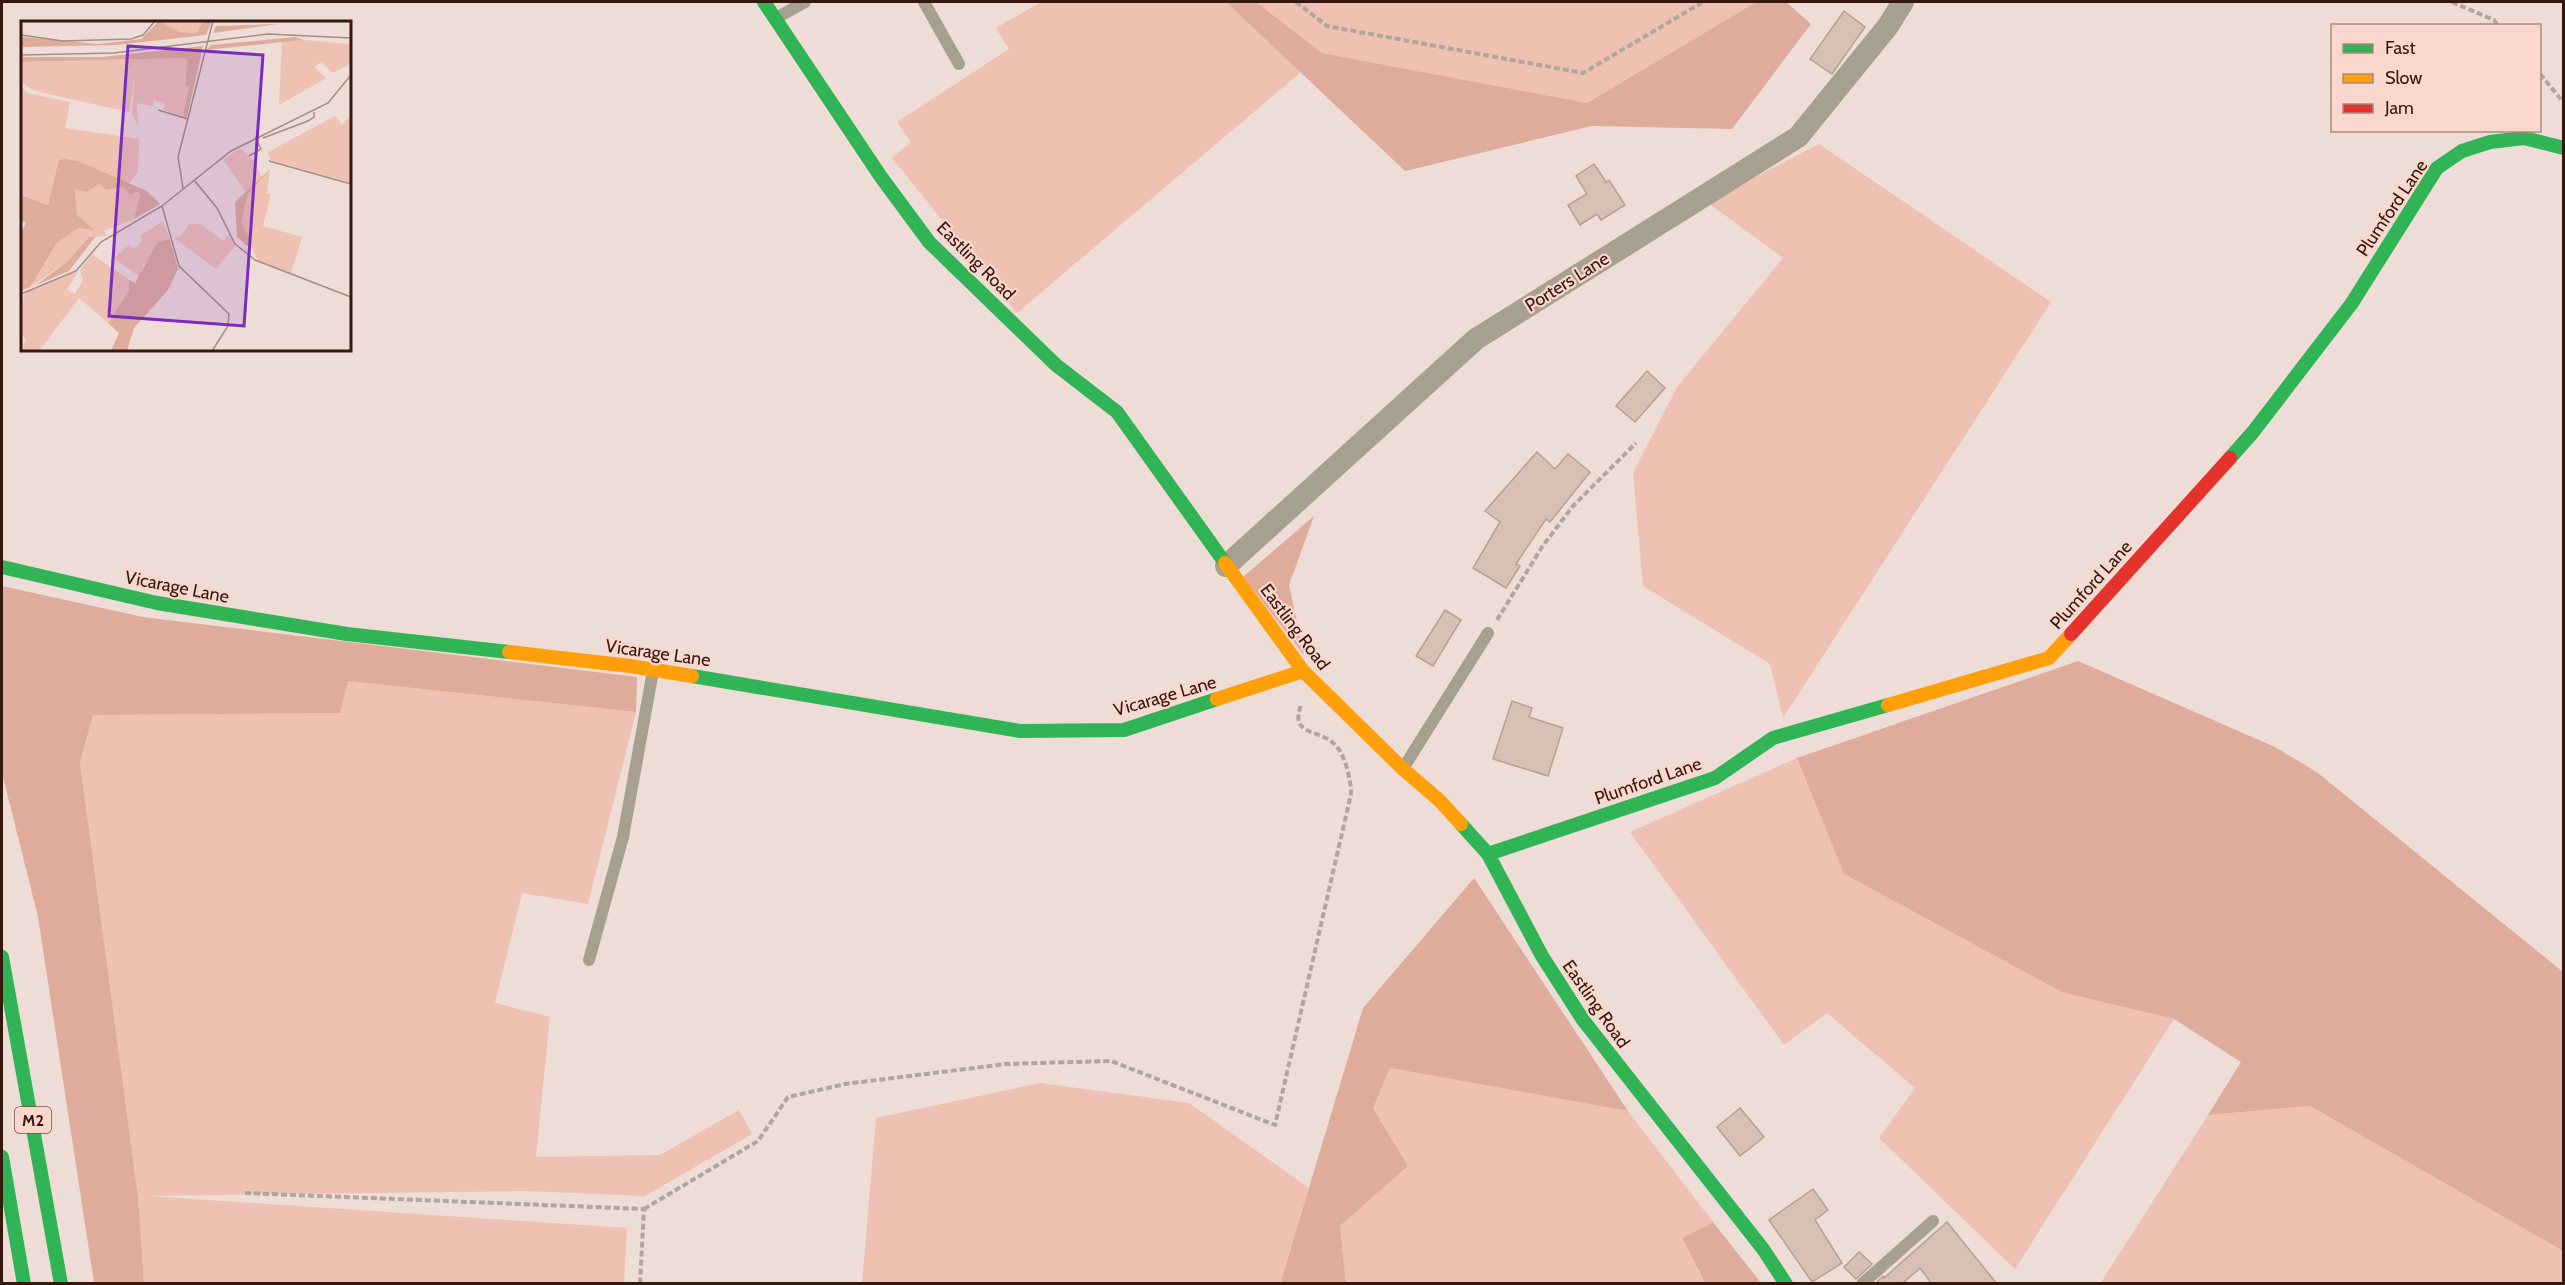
<svg xmlns="http://www.w3.org/2000/svg" width="2565" height="1285" font-family="Cabin,sans-serif">
<style>
.green{fill:#eec1b3}
.forest{fill:#dfac9c}
.building{fill:#d6c1b4;stroke:#b5a193;stroke-width:1.5}
.lines{fill:none;stroke-linecap:round;stroke-linejoin:round}
.path{stroke:#b1a69c;stroke-width:4;stroke-dasharray:6 3;stroke-linecap:butt}
.lane{stroke:#a79f8f;stroke-width:12}
.street{stroke:#a79f8f;stroke-width:22}
.fast{stroke:#30b455;stroke-width:14}
.slow{stroke:#ff9f0a;stroke-width:14}
.jam{stroke:#e5322d;stroke-width:14}
.labels{text-anchor:middle;dominant-baseline:central;stroke-width:4.5;stroke-linejoin:round;paint-order:stroke}
.shield{fill:#f9d7cc;stroke:#705146;stroke-width:1.5}
.shield-label{font-size:16px;font-weight:bold;fill:#36170d}
.street-label{font-size:18px;fill:#36170d;stroke:#f9d7cc}
.inset-road{fill:none;stroke:#a48d86;stroke-width:1.5}
.view{fill:#7b2cbf;fill-opacity:0.15;stroke:#7b2cbf;stroke-width:3}
.inset-edge{fill:none;stroke:#36170d;stroke-width:3}
</style>
<rect width="100%" height="100%" fill="#eedcd6"/>
<path class="green" d="M1041,2H1226L1301,72L1017,313L892,158L911,142L897,122L1009,49L996,28Z
M1256,2H1756L1587,103L1322,53Z
M1819,144L2051,302L1783,718L1770,664L1643,586L1633,473L1677,387L1783,258L1707,202Z
M347,681L636,712L588,904L522,893L495,1003L550,1017L536,1157L660,1155L739,1110L752,1134L645,1196L527,1191L149,1196L627,1228L624,1283H144L138,1196L80,762L93,715L339,713Z
M1797,758L1844,874L2062,991L2174,1019L2015,1269L1879,1138L1915,1088L1827,1013L1784,1045L1630,832Z
M1390,1068L1628,1111L1713,1222L1682,1238L1705,1284L1346,1283L1340,1226L1408,1166L1373,1108Z
M1040,1083L1189,1103L1309,1188L1280,1283L862,1284L876,1118Z
M2310,1106L2563,1251V1283L2100,1284L2208,1115Z"/>
<path class="forest" d="M1226,2H1256L1322,53L1587,103L1756,2H1786L1811,24L1732,129L1592,126L1405,171Z
M1314,516L1289,585L1304,655L1243,577Z
M2,586L143,617L637,677L636,712L348,681L340,713L93,715L80,762L138,1196L144,1283H94L38,917L2,773Z
M2078,661L2275,747L2318,773L2563,972V1251L2310,1106L2208,1115L2241,1062L2174,1019L2062,992L1844,874L1797,758Z
M1474,878L1628,1111L1390,1068L1373,1108L1408,1166L1340,1226L1346,1283L1280,1284L1363,1008Z
M1713,1222L1761,1283H1705L1682,1238Z"/>
<path class="building" d="M1844,11L1865,27L1832,74L1810,59Z
M1594,164L1606,182L1609,180L1625,205L1601,220L1597,214L1580,225L1568,205L1587,194L1576,176Z
M1647,371L1665,388L1635,422L1616,406Z
M1537,452L1555,469L1568,454L1590,472L1550,522L1546,519L1516,564L1520,566L1506,588L1473,568L1500,522L1485,511Z
M1445,610L1461,620L1433,666L1416,656Z
M1512,701L1532,708L1529,717L1563,728L1548,776L1493,759Z
M1740,1108L1764,1137L1740,1156L1717,1127Z
M1813,1189L1828,1210L1815,1220L1842,1263L1812,1282L1769,1220Z
M1947,1222L1997,1284H1932L1920,1268L1902,1284H1875L1883,1276L1884,1278Z
M1859,1252L1872,1264L1856,1279L1844,1267Z"/>
<g class="lines">
<path class="path" d="M1296,2L1327,26L1583,73L1703,2
M2452,2L2494,20L2498,26
M2540,74L2564,103
M1497,620L1542,547L1573,506L1636,443
M245,1193L644,1209L640,1284
M644,1209L758,1141L788,1097L845,1084L1006,1064L1111,1061L1275,1125L1351,794C1351,779 1345,752 1332,742C1316,729 1290,735 1301,705"/>
<path class="lane" d="M924,2L959,64
M776,18L805,2
M1404,767L1488,633
M589,960L623,837L653,671
M1862,1284L1933,1221"/>
<path class="street" d="M1226,566L1476,339L1798,137L1888,26L1903,2"/>
<path class="fast" d="M764,2L881,177L929,242L1056,365L1117,412L1225,563
M2230,458L2253,432L2352,303L2437,168L2462,151L2490,142L2524,138L2564,148
M2,567L157,603L347,634L509,652
M692,676L1020,731L1124,730L1217,699
M1461,824L1488,854L1542,956L1583,1020L1763,1249L1786,1284
M1488,854L1715,778L1773,738L1888,705
M2,957L61,1284
M2,1157L24,1284"/>
<path class="slow" d="M1225,563L1303,671L1403,769L1440,801L1461,824
M509,652L630,666L692,676
M1217,699L1303,671
M1888,705L2049,658L2071,634"/>
<path class="jam" d="M2071,634L2230,458"/>
</g>
<g class="labels">
<rect class="shield" x="15" y="1107" width="36" height="26" rx="4.5"/>
<g class="shield-label">
<text x="33" y="1120">M2</text>
</g>
<g class="street-label">
<text transform="translate(2392 208) rotate(-56)">Plumford Lane</text>
<text transform="translate(976 261) rotate(45)">Eastling Road</text>
<text transform="translate(1567 282) rotate(-32)">Porters Lane</text>
<text transform="translate(2091 585) rotate(-48)">Plumford Lane</text>
<text transform="translate(177 587) rotate(11)">Vicarage Lane</text>
<text transform="translate(1295 627) rotate(53)">Eastling Road</text>
<text transform="translate(658 653) rotate(8)">Vicarage Lane</text>
<text transform="translate(1165 696) rotate(-16)">Vicarage Lane</text>
<text transform="translate(1648 781) rotate(-19)">Plumford Lane</text>
<text transform="translate(1596 1004) rotate(55)">Eastling Road</text>
</g>
</g>
<g transform="translate(21 21)">
<rect width="330" height="330" fill="#eedcd6"/>
<path d="M138,0H183L177,12L158,11ZM282,19L330,23V42L312,52L300,41L293,46L305,57L258,84L261,20ZM161,37L166,39L164,64L168,66L162,96L142,89L144,83L133,79L131,85L116,82L117,105L111,93L114,51L108,91L14,70L1,62L0,41ZM0,64L6,72L49,81L44,107L118,118L117,151L107,163L39,139L27,184L0,174ZM330,94V162L249,139L247,131L314,95L321,104ZM219,127L232,139L241,156L225,171L202,139ZM249,148L246,172L250,173L242,205L281,216L270,252L237,240L220,201L227,173ZM78,163L85,169L103,166L119,173L113,198L83,210L86,215L68,216L48,239L9,266L36,222L57,207L73,208L56,194L54,168ZM142,200L149,218L122,244L119,256L93,237L108,224L113,228L122,219L119,215ZM168,203H180L202,220L208,213L214,225L195,248L153,217L159,216ZM71,233L108,259V270L87,302L58,277L18,330H0L5,319L0,313V279L6,271L57,250L46,269L54,273L62,259L59,249Z" fill="#eec1b3"/>
<path d="M138,0L158,11L176,12L182,0H191L185,14L95,24L0,26L1,16L78,23L120,18ZM257,3L192,12L195,5ZM274,16L282,19L185,29L190,24ZM182,25L166,96H162L168,66L164,65L166,39L161,37L0,41V36H81ZM44,138L57,140L126,170L139,183L113,198L119,173L115,171L109,174L103,166L85,169L78,163L66,171L54,168L56,194L74,209L57,207L36,222L9,266L0,270V212L5,202L0,199V174L27,184L38,139ZM249,148L227,173L220,201L230,221L226,225L216,216L214,181ZM75,215L48,250L15,264L48,239L68,216ZM149,218L157,248L147,269L113,307L106,330H90L98,312L87,302L108,270V259L114,262L136,222Z" fill="#dfac9c"/>
<path class="inset-road" d="M0,14L42,20L110,18L122,14L134,0M0,34L93,32L247,13L330,17M137,89L167,98M242,117L287,100L293,96V91M228,135L240,128L234,116M248,140L330,163M173,159L196,187L214,223L234,239L330,276M162,167L157,136L192,0M141,185L158,245L208,293L207,305L191,330M0,273L55,250L80,221L141,185L210,130L307,82L330,54"/>
<path class="view" d="M107,25L242,34L223,305L88,295Z"/>
<rect width="330" height="330" class="inset-edge"/>
</g>
<rect width="2565" height="1285" fill="none" stroke="#36170d" stroke-width="6"/>
<rect x="2331" y="24" width="210" height="108" fill="#f9d7cc" stroke="#ab8a80" stroke-width="1.5"/>
<rect x="2343" y="44" width="30" height="9" fill="#30b455" stroke="#ab8a80" stroke-width="1.5"/>
<text x="2385" y="54" font-size="18" fill="#36170d">Fast</text>
<rect x="2343" y="74" width="30" height="9" fill="#ff9f0a" stroke="#ab8a80" stroke-width="1.5"/>
<text x="2385" y="84" font-size="18" fill="#36170d">Slow</text>
<rect x="2343" y="104" width="30" height="9" fill="#e5322d" stroke="#ab8a80" stroke-width="1.5"/>
<text x="2385" y="114" font-size="18" fill="#36170d">Jam</text>
</svg>
